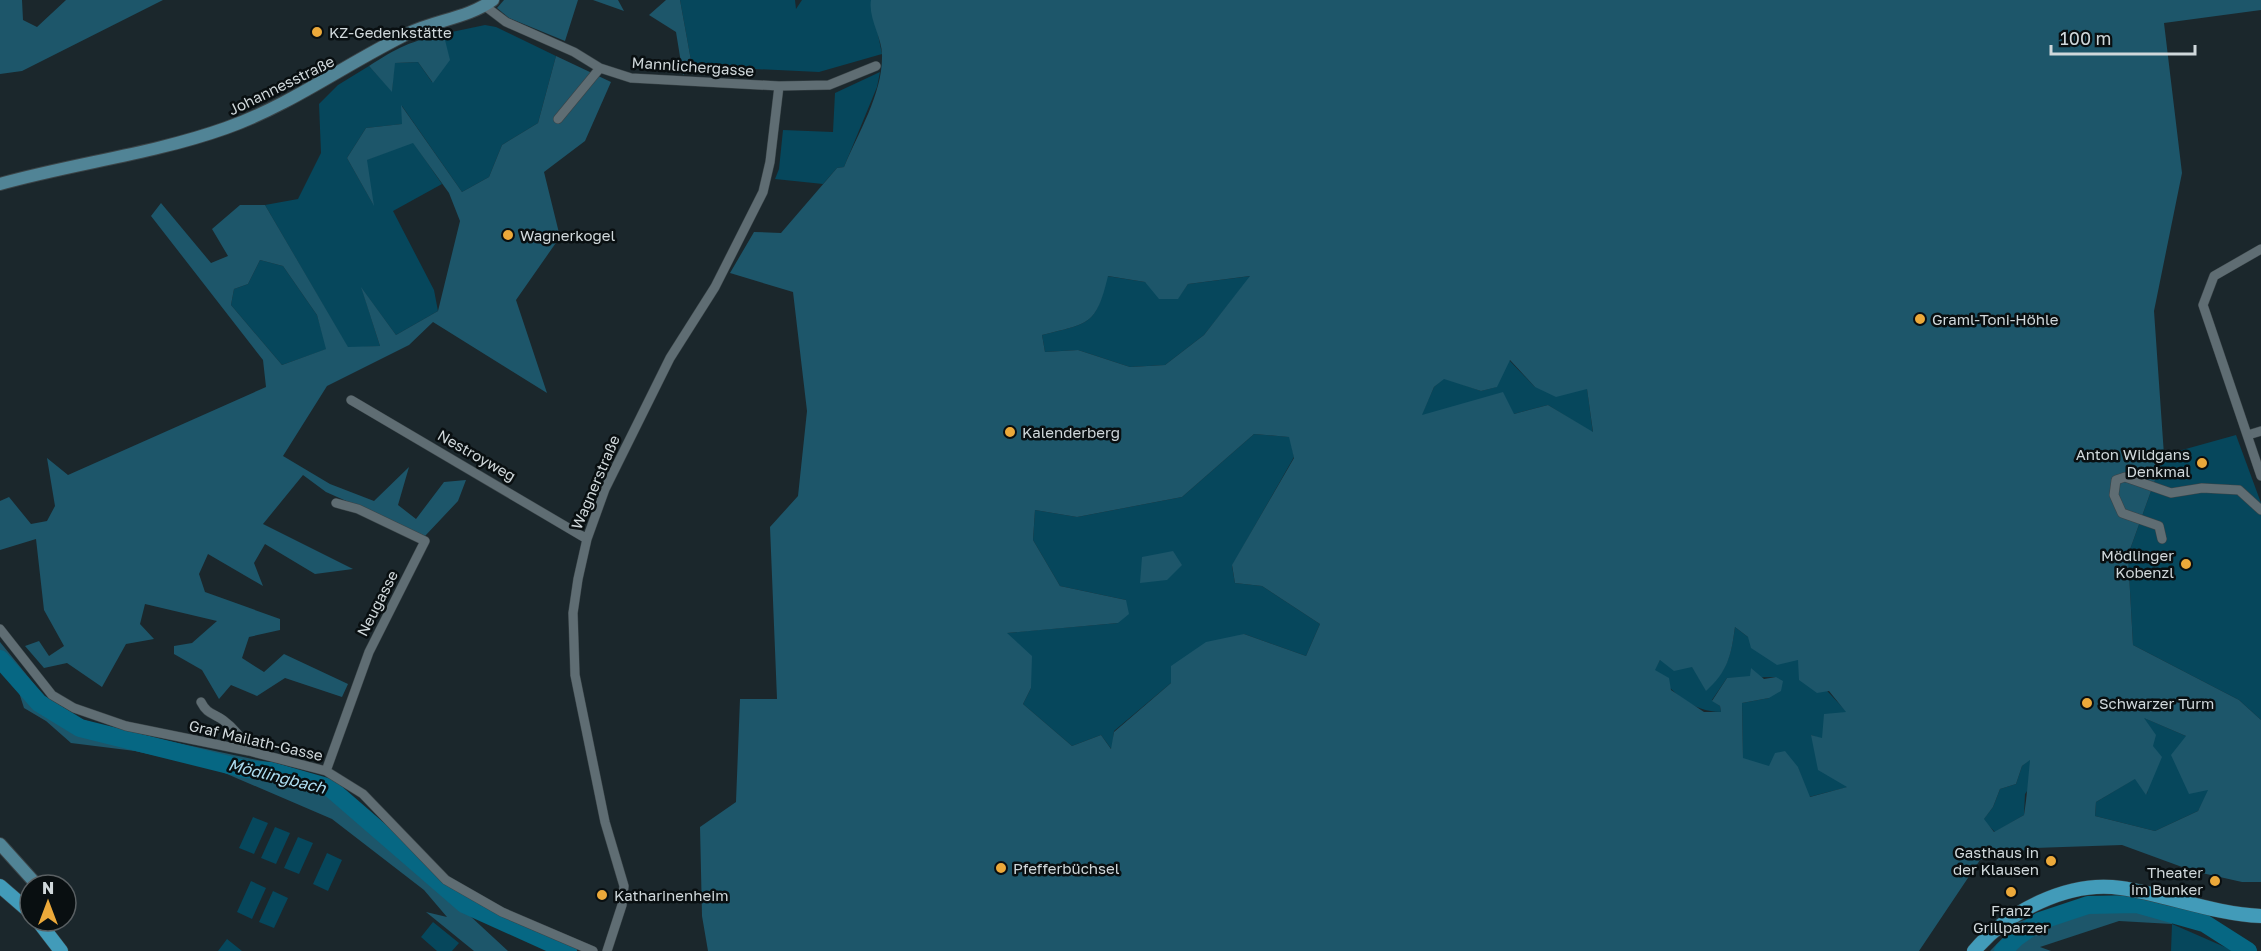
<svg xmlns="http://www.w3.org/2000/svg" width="2261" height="951" font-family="'Golos Text',sans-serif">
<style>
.green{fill:#06475c}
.forest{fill:#1d566a;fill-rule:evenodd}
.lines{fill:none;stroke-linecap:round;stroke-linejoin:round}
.river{stroke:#066783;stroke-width:18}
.street-casing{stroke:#3a4448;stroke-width:10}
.secondary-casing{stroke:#3a4448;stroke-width:14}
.primary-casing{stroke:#3a4448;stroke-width:15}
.street{stroke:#5f6d73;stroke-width:9}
.secondary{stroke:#518496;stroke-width:12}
.primary{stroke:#429bb9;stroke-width:14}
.poi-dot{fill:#eca93a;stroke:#090f11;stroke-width:2}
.labels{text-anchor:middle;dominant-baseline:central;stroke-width:5;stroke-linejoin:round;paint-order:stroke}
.poi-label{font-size:15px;fill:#d0d8db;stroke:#090f11;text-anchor:start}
.street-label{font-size:15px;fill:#d0d8db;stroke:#090f11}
.water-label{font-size:16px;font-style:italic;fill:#aedef2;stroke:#090f11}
</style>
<rect width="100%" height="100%" fill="#1b272c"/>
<path class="green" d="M680,0H795L796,9L802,0H871L882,54L819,72L692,66Z
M485,25L496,27L556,56L538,123L502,145L489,177L462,192L402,106L403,124L366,128L347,158L373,204L366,160L413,142L442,184L393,211L434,290L438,311L396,335L362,289L380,346L348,348L265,205L298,199L321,153L319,104L338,85L369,66L392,91L394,63L418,62L432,82L444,36L423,38Z
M880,72L877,87L844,167L837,168L823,184L775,179L779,169L783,130L833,132L835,93Z
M260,260L283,266L317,315L327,349L282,365L231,305L234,289L248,284Z
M1107,276L1145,282L1178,298L1188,284L1251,276L1204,335L1165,365L1130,367L1078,350L1045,352L1042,335C1089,323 1096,326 1107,276Z
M1509,360L1535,387L1587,388L1593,433L1548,405L1514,414L1421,416L1434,387L1444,378L1481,391L1496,387Z
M1254,434L1290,437L1294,457L1232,566L1235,583L1262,586L1320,624L1306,656L1244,634L1171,683L1114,731L1112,750L1101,735L1072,746L1023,704L1031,688L1006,633L1118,623L1126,600L1060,586L1033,540L1035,510L1077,517L1182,497Z
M2236,435L2261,503V720L2239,700L2133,645L2128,555L2164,455Z
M1735,627L1748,637L1798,660L1847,712L1822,739L1811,735L1848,787L1809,797L1798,768L1769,767L1743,759L1742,703L1769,698L1776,677L1727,678L1712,700L1720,706L1721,712C1692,712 1672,692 1654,670L1660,660L1692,666L1706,690C1728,670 1731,655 1735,627Z
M2142,717L2186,736L2209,790L2198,811L2155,831L2095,816L2096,802L2136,778L2147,794L2153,746Z
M2030,759V787L2025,794L2024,815L1995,832L1983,820L1993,807L2000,789L2016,784L2022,766Z
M253,817L268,823L254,854L239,848Z
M275,827L290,833L276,864L261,858Z
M298,837L313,843L299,874L284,868Z
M327,853L342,860L328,891L313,884Z
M251,881L266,888L252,919L237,912Z
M273,891L288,898L274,928L259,922Z
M433,922L459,943L452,951H437L421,937Z
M2172,924L2234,951H2171Z
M227,939L242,951H218Z"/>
<path class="forest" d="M0,0H22L23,20L37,27L66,0H163L22,71L0,74Z
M504,0H578L565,41L509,18L497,8Z
M593,0H618L624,11Z
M666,0H680L692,66L683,75L676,32L649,15Z
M871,0H2261V10L2164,23L2182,173L2154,311L2164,455L2128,555L2133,645L2239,700L2261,720V882H2242L2193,871L2122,845L2034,848L1980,860L1919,951H708L702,916L700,827L736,802L740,699H777L770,527L798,496L807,411L793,292L730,273L754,232L781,233L837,168L844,167C858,133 883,93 882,55C882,37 868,18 871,0ZM1108,276L1145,282L1159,299H1178L1188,284L1250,276L1204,335L1165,365L1130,367L1078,350L1045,352L1042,335C1089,323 1096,326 1108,276ZM1510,360L1535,387L1556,397L1587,389L1593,432L1548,405L1514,414L1503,392L1422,415L1434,387L1444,379L1481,391L1497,387ZM1254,434L1289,437L1294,458L1232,565L1235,583L1262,586L1320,624L1306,656L1244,634L1206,642L1171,666V683L1114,732L1111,749L1101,735L1072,746L1023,704L1031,688L1032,656L1007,633L1118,623L1129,614L1126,600L1060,586L1033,540L1035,510L1077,517L1182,497ZM1735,627L1748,637L1751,648L1777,665L1798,660L1799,680L1817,693L1829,691L1846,712L1824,714L1822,738L1811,735L1818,770L1847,787L1810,797L1798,767L1785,751L1775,753L1769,766L1743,758L1742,703L1769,698L1781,691L1783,681L1776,677L1764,679L1751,668L1750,676L1727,678L1712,701L1720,706L1721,712H1704L1671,690L1669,678L1655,670L1660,660L1674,671L1692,667L1706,691C1728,671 1731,656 1735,627ZM2144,718L2186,736L2171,755L2189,794L2208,790L2198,811L2155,831L2095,816L2096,802L2135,779L2146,795L2162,757L2153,746L2156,735ZM2030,760C2028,780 2027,796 2024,815L1994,832L1984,819L1993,807L2000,789L2016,784L2022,766Z
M444,36L450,60L433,83L418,62L395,63L392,92L369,66C394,50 414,38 444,36Z
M556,56L611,82L585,141L544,172L560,237L516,300L547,393L433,322L409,345L327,386L283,456L330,484L374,501L409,467L398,505L416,519L444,482L466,480L458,501L425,536L326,492L303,475L263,524L353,569L315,574L265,544L254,563L263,586L208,554L199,574L205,592L280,619V630L249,637L242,658L264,672L284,654L348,684L342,697L285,678L257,696L231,685L219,699L202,670L174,654V646L192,643L217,621L145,604L140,624L154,639L126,644L102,687L67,663L44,668L25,646L39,641L49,656L64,646L44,610L36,539L0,550V501L9,497L31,524L47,521L55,506L47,458L68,475L266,387L263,360L151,216L161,203L211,263L228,256L212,229L240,205H265L348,347L380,346L361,287L396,335L438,311L460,221L449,193L413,143L367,160L374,206L347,158L366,128L402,124L401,105L462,192L489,177L502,145L538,123ZM260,260L283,266L317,315L326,349L282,365L231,305L234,289L248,284Z
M1173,551L1182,565L1167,580L1140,583L1142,557Z
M0,642L43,695L71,716L117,730L276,764L342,787L455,902L508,951H474L426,912L447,917L424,890L332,819L213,768L135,751L71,743L46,721L24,708L14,677L0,670Z
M2130,899L2172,909V924L2119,921L2040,947L2051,951H1990L2018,922L2064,906Z"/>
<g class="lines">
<path class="river" d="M0,659L39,703L80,728L245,769L271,771L330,788L464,904L568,951
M2003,951L2016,938L2040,921L2088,905L2137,904L2204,923L2248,951"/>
<defs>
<path id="street" d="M485,6L506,22L574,52L600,68L631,78L779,86L829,85L876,66
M558,119L600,68
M2261,249L2214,276L2203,305L2261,476
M351,400L587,539
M2248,435L2261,431
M2162,539L2159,526L2122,513L2114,495L2116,480L2125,477L2171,493L2202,488L2239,490L2261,510
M0,629L52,695L74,708L126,726L249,751L326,771L363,794L446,880L502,912L593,951
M201,702C207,714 213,713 223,720C234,728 243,740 249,751
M326,771L369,652L425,541L358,509L336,503
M607,951L622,905L624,886L605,822L575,675L573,613L578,579L587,539L605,489L670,358L715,287L763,192L770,162L779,86"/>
<path id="secondary" d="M0,184C75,163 153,154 226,128C291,105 347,63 409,33C436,20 468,18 493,0
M0,844L37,885"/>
<path id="primary" d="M0,886L30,912
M38,921L61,951
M1974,951C2007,912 2068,880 2121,888C2168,895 2214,914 2261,916"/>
</defs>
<use href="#street" class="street-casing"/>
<use href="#secondary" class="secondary-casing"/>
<use href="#primary" class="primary-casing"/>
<use href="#street" class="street"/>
<use href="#secondary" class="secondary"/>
<use href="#primary" class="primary"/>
</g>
<g class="poi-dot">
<circle cx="317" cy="32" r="6"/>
<circle cx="508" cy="235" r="6"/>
<circle cx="1920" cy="319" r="6"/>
<circle cx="1010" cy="432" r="6"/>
<circle cx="2202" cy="463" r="6"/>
<circle cx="2186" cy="564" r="6"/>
<circle cx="2087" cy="703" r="6"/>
<circle cx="2051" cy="861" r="6"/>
<circle cx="1001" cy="868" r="6"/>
<circle cx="2215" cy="881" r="6"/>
<circle cx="2011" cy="892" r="6"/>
<circle cx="602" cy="895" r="6"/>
</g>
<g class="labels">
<g class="poi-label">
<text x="329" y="32">KZ-Gedenkstätte</text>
<text x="520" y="235">Wagnerkogel</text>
<text x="1932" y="319">Graml-Toni-Höhle</text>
<text x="1022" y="432">Kalenderberg</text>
<text x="2190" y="454" text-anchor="end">Anton Wildgans<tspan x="2190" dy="17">Denkmal</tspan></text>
<text x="2174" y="555" text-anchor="end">Mödlinger<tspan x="2174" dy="17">Kobenzl</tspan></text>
<text x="2099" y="703">Schwarzer Turm</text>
<text x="2039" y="852" text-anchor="end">Gasthaus in<tspan x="2039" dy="17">der Klausen</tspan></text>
<text x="1013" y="868">Pfefferbüchsel</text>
<text x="2203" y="872" text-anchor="end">Theater<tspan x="2203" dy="17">im Bunker</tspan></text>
<text x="614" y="895">Katharinenheim</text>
<text x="2011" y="910" text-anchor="middle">Franz<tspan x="2011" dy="17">Grillparzer</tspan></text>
</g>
<g class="street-label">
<text transform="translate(693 66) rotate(4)">Mannlichergasse</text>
<text transform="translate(281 85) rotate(-26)">Johannesstraße</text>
<text transform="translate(477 455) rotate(30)">Nestroyweg</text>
<text transform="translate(595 482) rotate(-67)">Wagnerstraße</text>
<text transform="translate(377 603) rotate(-63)">Neugasse</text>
<text transform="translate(256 740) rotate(13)">Graf Mailath-Gasse</text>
</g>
<g class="water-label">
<text transform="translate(277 776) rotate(14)">Mödlingbach</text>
</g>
</g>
<g transform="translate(48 903)"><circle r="28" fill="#090f11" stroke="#595f62" stroke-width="1.5"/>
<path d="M0-4.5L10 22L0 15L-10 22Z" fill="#eca93a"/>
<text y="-9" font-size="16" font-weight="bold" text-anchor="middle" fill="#d0d8db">N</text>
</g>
<path d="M2051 45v9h144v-9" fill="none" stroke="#d0d8db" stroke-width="3"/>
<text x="2060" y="45" font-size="18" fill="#d0d8db" stroke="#090f11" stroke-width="4.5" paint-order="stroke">100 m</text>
</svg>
